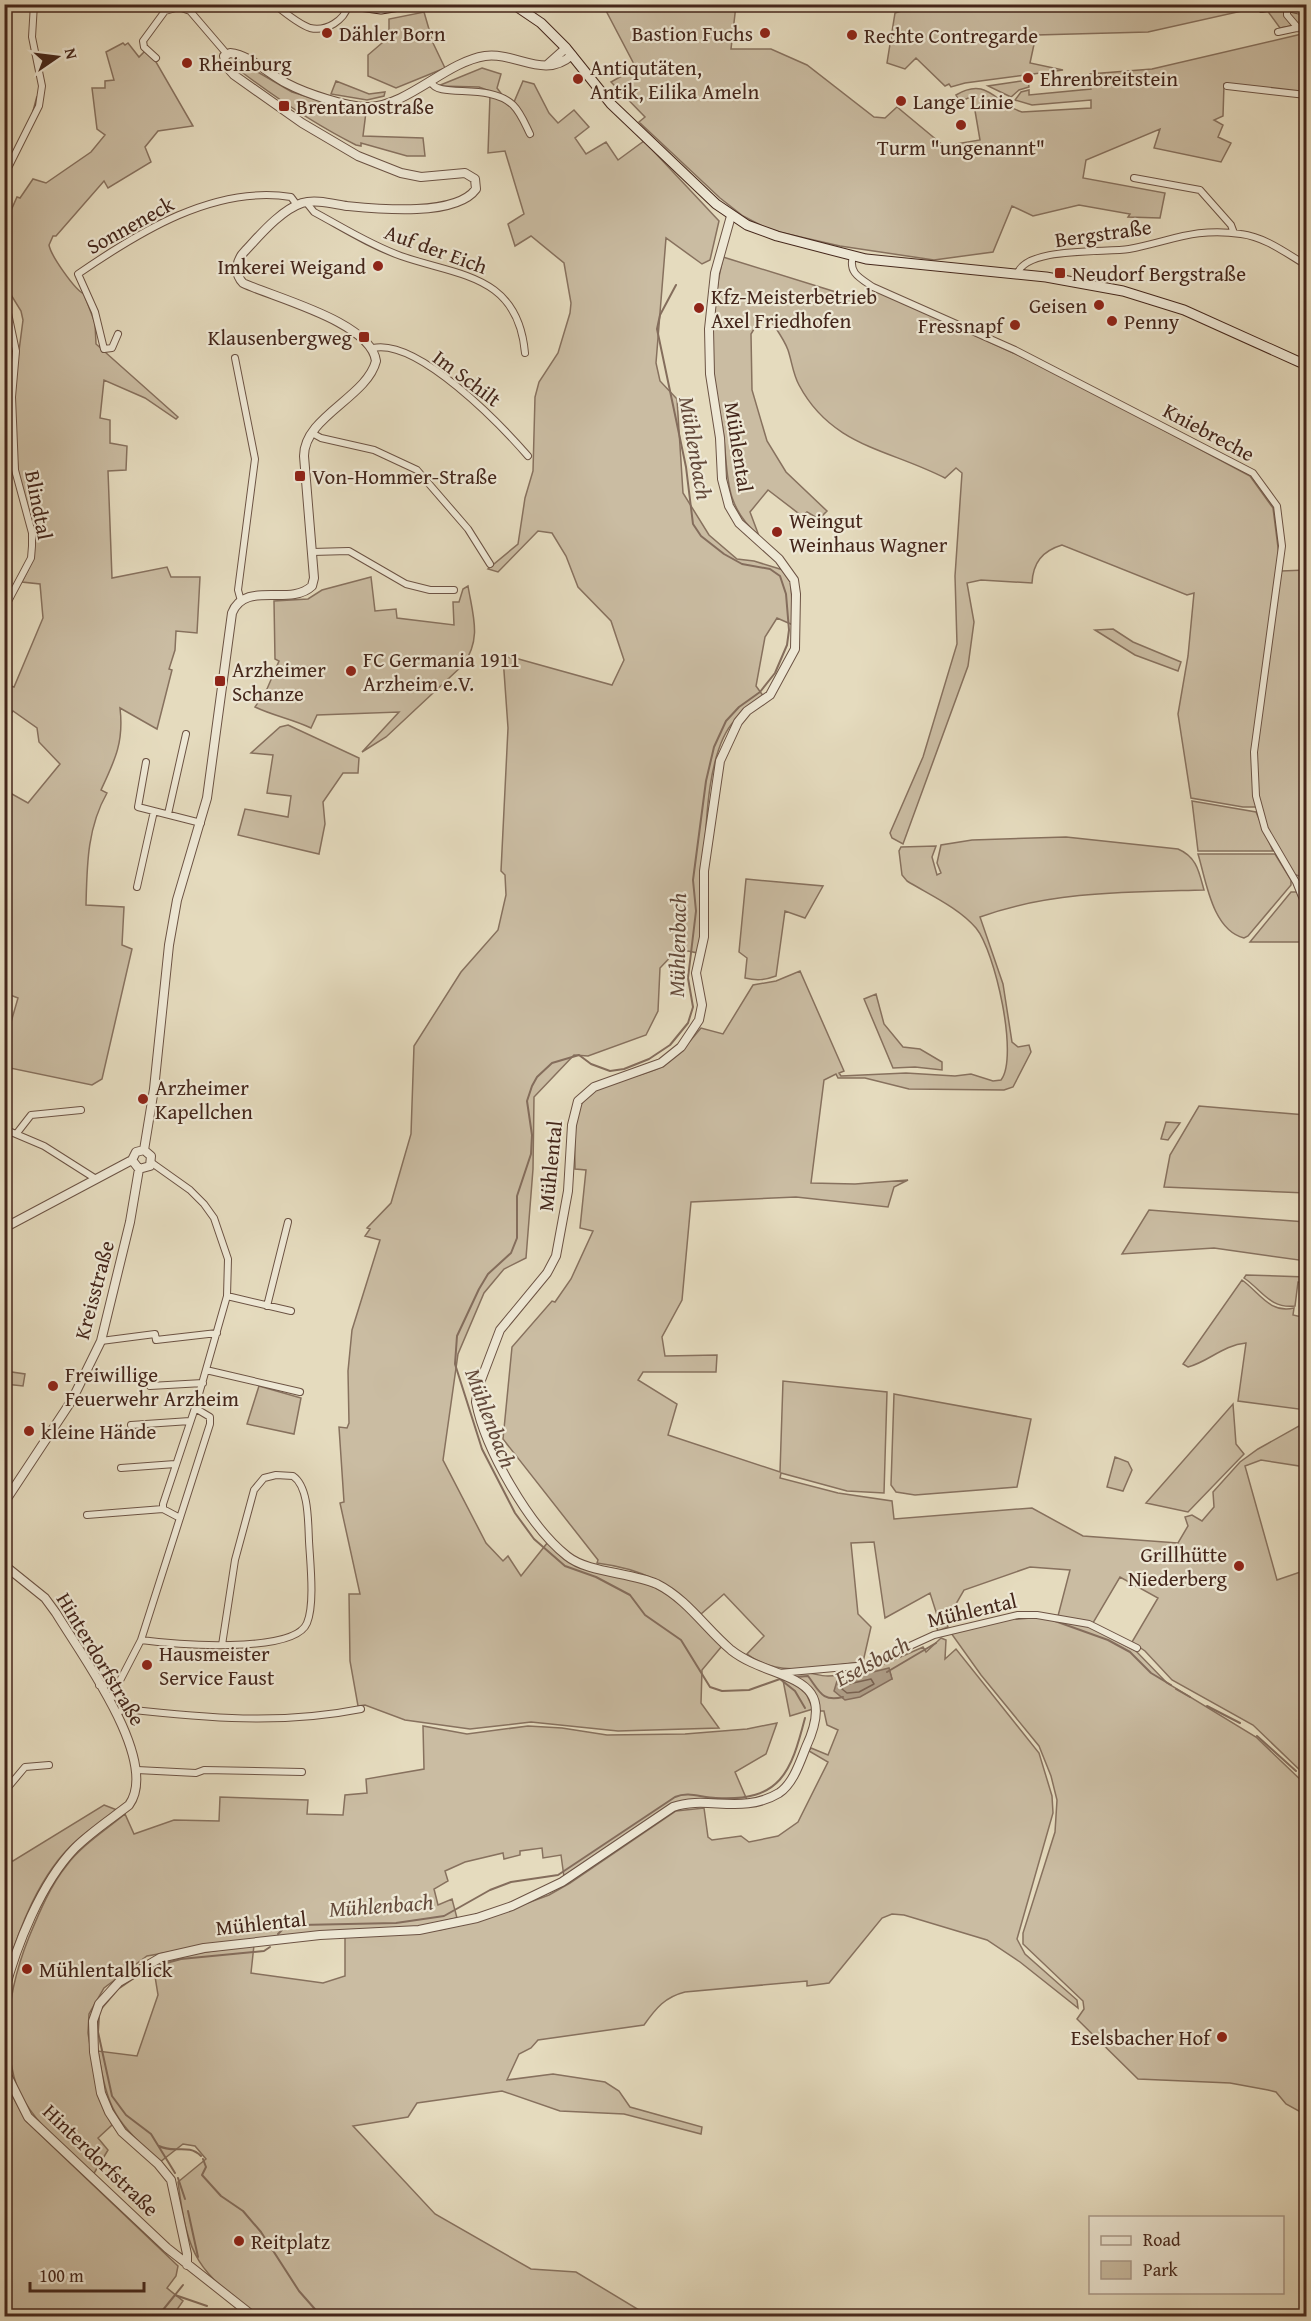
<svg xmlns="http://www.w3.org/2000/svg" width="1311" height="2321" font-family="'Gentium Book Plus',serif">
<style>
.green{fill:#cabca2;stroke:#87715e;stroke-width:1.5;fill-rule:evenodd}
.water{fill:#ae9d87;stroke:#846d5c;stroke-width:1.5}
.lines{fill:none;stroke-linecap:round;stroke-linejoin:round}
.shore{stroke:#796251;stroke-width:1.5}
.stream{stroke:#846d5c;stroke-width:2}
.minor-casing{stroke:#6c5344;stroke-width:8}
.tertiary-casing{stroke:#6c5344;stroke-width:10}
.secondary-casing{stroke:#44261b;stroke-width:11}
.minor{stroke:#eee8d5;stroke-width:6}
.tertiary{stroke:#eee8d5;stroke-width:8}
.secondary{stroke:#eee8d5;stroke-width:9}
.poi-dot{fill:#8f2418;stroke:#eee8d5;stroke-width:2}
.labels{text-anchor:middle;dominant-baseline:central;stroke-width:4.5;stroke-linejoin:round;paint-order:stroke}
.poi-label{font-size:21px;fill:#44261b;stroke:#eee8d5;text-anchor:start}
.street-label{font-size:21px;fill:#44261b;stroke:#eee8d5}
.water-label{font-size:22px;font-style:italic;fill:#644a3b;stroke:#eee8d5}
</style>
<rect width="100%" height="100%" fill="#e5dbbe"/>
<filter id="stains"><feTurbulence type="fractalNoise" baseFrequency=".00333" numOctaves="4"/><feColorMatrix values="0 0 0 0 .2 0 0 0 0 .09 0 0 0 0 .02 0 0 0 .5 -.17"/></filter>
<radialGradient id="worn" r=".72"><stop offset=".6" stop-color="#630" stop-opacity="0"/><stop offset="1" stop-color="#630" stop-opacity=".3"/></radialGradient>
<path class="green" d="M603,5H736L731,49H771L807,65L874,117L885,118L897,107L944,146L980,140L973,99L970,97L960,102L956,95C988,76 995,104 1022,112L1091,108V100L1032,105L1015,100L1021,92L1029,90V95L1091,89L1090,74L1152,69L1306,33L1304,68L1306,92L1224,84L1223,116L1214,120L1223,125L1218,137L1231,143L1221,162L1154,148L1160,129L1086,160L1083,178L1165,193L1160,218L1128,217L1130,214L1079,205L1033,216L1012,206L993,252L934,260L840,246L770,230L743,216L720,198L639,122L645,117L611,82L636,68Z
M920,5H1306V23L1280,28L1264,6L1148,32L1036,35L1030,63L1063,70L965,83L951,87L949,84L945,86L916,58L905,69L887,63L895,13Z
M424,12L433,43L445,68L396,88L368,76V55L389,37V19Z
M123,43L125,45L128,43L139,57L146,50L152,55L193,126L158,131L145,147L151,162L108,188L104,181L56,236H53L49,245C51,256 75,290 84,294L95,323L96,344L178,417L176,419L145,398L104,380L100,418L110,420V443L127,446L126,470L108,471L112,578L167,567L171,577H200L197,633L176,631L175,650L169,669L172,670L157,729L120,708C124,742 115,760 101,790L107,793C87,828 87,866 86,905L124,907L122,945L132,949L102,1079L92,1085L5,1067V1043L18,998L5,993V790L28,803L60,764L39,742L37,728L13,711L5,721V700L9,690L5,687V684L14,687L43,618L40,584L22,582L28,570L35,538L20,489L16,447L14,389L23,320L21,311L5,285V224L17,197L20,198L33,179L46,183L91,152L105,135L97,129L92,88H105V81L114,80L106,52Z
M244,64L292,92L355,111L366,112L363,136L423,138L425,156H407L361,143V146L356,145C314,124 276,98 239,70Z
M482,68L501,74L497,88L503,96L479,87L438,86Z
M1028,80L1029,87L1019,90L1011,97L988,86Z
M336,81L369,94L385,92L384,96L367,100L331,94Z
M523,81L534,84L549,113L558,123L574,110L589,127L575,138L586,154L606,142L618,160L644,141L719,221L710,260L702,264L666,238L656,363L660,381L677,399L683,493L709,535L737,559L754,561L783,570L791,583L793,625L777,618L765,637L756,686L764,697C755,704 744,711 735,720C695,762 709,896 698,953L678,949L660,968L658,1011L646,1035L588,1056L574,1055L534,1097L533,1169L526,1258L504,1269L484,1293L458,1354L443,1460L486,1543L503,1561L508,1556L521,1576L548,1542C585,1583 614,1566 656,1588C682,1601 702,1625 722,1646L702,1670L701,1703L719,1728L618,1731L531,1722L470,1729L405,1720L365,1705L358,1706L350,1661L349,1594H360L340,1503L344,1502L339,1427L347,1428L349,1423L348,1371L352,1330L380,1240L365,1236L370,1229L367,1228L391,1203L411,1134L414,1046L461,972L498,930L506,895L505,875L501,871L508,728L503,657L515,658L612,685L624,660L611,621L578,587L566,556L552,533L538,531L498,572L488,569L518,544L525,498L533,471L535,397L539,382L558,353L570,313L571,303L564,263L531,236L515,246L508,224L524,214L505,151L488,153L490,95L514,102Z
M723,257L865,301L872,288L1057,373L1250,476L1273,508L1281,571L1306,570V871L1299,876L1293,874L1271,837L1260,807H1243L1191,798L1178,714L1188,656L1194,593L1187,595L1062,545C1042,551 1033,563 1032,583L981,580L967,583L974,622L968,666L903,844L892,838L890,833L923,757L957,644L955,576L962,473L956,468L945,478C889,449 832,447 799,385C793,374 792,362 788,350C784,339 776,329 770,319H760L751,334L752,390L767,441L786,472L827,511L819,519L807,512L802,516L768,490L750,512L759,536C722,504 729,474 723,431C721,414 716,398 714,381C709,340 714,297 723,257Z
M371,577L375,611L396,609L397,618L454,625L453,602H459L463,589L468,586C473,616 482,639 463,665L386,737L362,752L399,712L317,715L311,728C292,719 274,716 255,707L267,689L279,661L275,659L274,601L308,599L322,590Z
M1113,629L1133,642L1181,662L1178,671L1135,655L1095,630Z
M288,725L359,758L358,773H343L323,802L325,824L319,854L238,835L245,809L288,817L291,796L267,793L273,755L251,753L280,727Z
M1192,801L1256,812L1273,851H1198Z
M1066,837L1178,849C1197,857 1199,872 1204,890C1130,892 1051,891 980,917L1003,984L1012,1042L1018,1047L1029,1045L1031,1052L1013,1087L1004,1090L909,1089L865,1078H838L836,1074L824,1080L811,1183L855,1184L908,1180L894,1187L888,1207L796,1197L691,1202L682,1300L662,1337L665,1356L717,1355L716,1372H643L638,1380L677,1404L668,1435L780,1472L783,1381L887,1392L884,1493L847,1491L781,1473L780,1478L838,1493L892,1501L894,1519L1032,1508L1083,1536L1178,1543L1188,1526L1185,1517L1192,1515L1202,1521L1214,1507L1213,1492L1240,1462L1258,1449L1306,1422V1467L1261,1460L1245,1466L1277,1580L1306,1570V1776L1253,1725L1172,1680L1145,1651L1132,1642L1158,1598L1120,1577L1093,1623L1058,1616L1070,1570L1030,1567L964,1590L946,1621L948,1627L938,1631L935,1623L937,1615L930,1593L885,1618L874,1542L851,1543L858,1614L871,1627L863,1662C824,1666 779,1679 747,1654L764,1636L724,1594L701,1614C669,1583 643,1569 597,1563L598,1560L503,1439L512,1347L552,1301L555,1302L571,1279L593,1231L580,1228L586,1170L575,1169C575,1151 572,1115 584,1100C598,1082 639,1078 661,1067C677,1058 689,1042 701,1028L723,1034L753,985L776,981L800,971L844,1071L839,1073L841,1076L906,1073L955,1076L971,1074L993,1081L1001,1080C1019,1057 995,951 976,928C959,908 930,895 907,881L902,875L899,851L901,847L936,846L932,857L937,875L941,873L937,863L941,845L972,840Z
M1198,854H1275L1291,880V885L1248,936L1244,938C1212,930 1206,880 1198,854Z
M746,879L823,886L805,918L785,911L776,976C765,980 757,981 745,978L747,958L739,952Z
M1291,892H1298L1306,914V942H1250Z
M876,994L884,1024L903,1047L920,1049L942,1062V1070L915,1067L893,1068L864,999Z
M1199,1106L1306,1115V1193L1164,1187L1170,1155Z
M1166,1122L1180,1123L1168,1140L1161,1139Z
M1149,1210L1306,1222V1261L1214,1248L1122,1254Z
M1246,1275L1306,1277V1283L1298,1282L1295,1306C1270,1309 1262,1290 1244,1278Z
M1242,1280C1260,1293 1270,1314 1294,1308L1293,1315L1306,1318V1410L1238,1401L1246,1343C1223,1345 1208,1362 1188,1367L1183,1364Z
M5,1371L25,1374L23,1386L5,1384Z
M259,1386L301,1398L294,1434L247,1424Z
M894,1394L1031,1419L1017,1487L915,1495L896,1492L891,1485Z
M1233,1404L1236,1444L1244,1454L1188,1512L1146,1503Z
M1115,1457L1128,1462L1132,1470L1123,1491L1107,1487Z
M1012,1617H1043L1088,1626L1136,1651L1167,1683L1256,1737L1306,1785V2115L1286,2104L1276,2092L1268,2090L1230,2083L1138,2079L1077,2019L1084,2009L1083,2001L1023,1944V1933L1055,1832L1057,1800L1051,1776L1039,1746L981,1675L951,1633Z
M941,1638L946,1640L945,1659L956,1649L1039,1753L1052,1796L1053,1813L1017,1939L1025,1954L1077,2000L1078,2008L1020,1962L987,1940L904,1915L892,1914L882,1918L829,1983L807,1986V1981L685,1992C665,1997 656,2008 644,2025L538,2040L531,2048L519,2054L507,2080L553,2074L605,2082L619,2091L630,2107L702,2127L701,2134L624,2114L560,2111L502,2091L417,2103L408,2117L353,2126L435,2214L531,2269L576,2272L649,2316H258C197,2270 188,2259 178,2182L206,2159L195,2146L183,2144L160,2162C115,2120 108,2112 98,2051L137,2056L158,1995L153,1964L178,1956L254,1945L251,1973L323,1983L345,1976V1937L440,1930L495,1915L549,1895L570,1883L676,1811L704,1808L708,1837L712,1840L741,1836L749,1842L778,1836L798,1822L828,1762L809,1751L811,1748L828,1755L838,1730L827,1725L824,1711H818L808,1686L791,1674C803,1669 816,1676 828,1676C861,1676 894,1660 923,1647L926,1652ZM889,1669L892,1679L837,1681Z
M782,1675L804,1689L813,1709L790,1716Z
M777,1723L766,1754L735,1772L747,1800C723,1806 699,1795 676,1803L564,1877L561,1855L543,1858L542,1848L520,1851V1855L504,1859L503,1853L465,1862L445,1871L448,1881L434,1889L438,1905L452,1899L457,1918L412,1928L227,1942L147,1956L104,1988L89,2014L88,2033L97,2090L112,2125L98,2138L108,2150L93,2175C66,2149 35,2124 18,2090C0,2039 9,1987 29,1937C39,1913 50,1886 67,1865C82,1845 106,1830 125,1814L134,1834L174,1820L219,1821L220,1797L308,1800L307,1814L343,1815L345,1795L367,1793L366,1779L424,1769L423,1726L467,1734L528,1726L562,1728L607,1735L685,1734L747,1729Z
M104,1805L117,1810C103,1821 88,1830 76,1841C39,1874 19,1929 5,1975V1860L13,1861Z
M4,2080L26,2121L178,2266L176,2276L167,2288L183,2301L176,2311L192,2316H5Z"/>
<path class="water" d="M889,1668L892,1679L860,1697L845,1700L834,1691L837,1681Z"/>
<g class="lines">
<path class="shore" d="M871,1679L874,1684L859,1692L847,1693L842,1689L844,1685Z"/>
<path class="stream" d="M33,112L37,97
M676,285L660,315L657,329L686,467L693,524L701,536L724,554L742,564L770,569L780,576L786,594L789,630L787,645L775,673L760,692L739,707L726,721L714,747L706,781L693,880L696,911L688,978L693,1007L688,1023L670,1045L649,1059L624,1069L610,1071L591,1064L579,1055L552,1063L537,1077L532,1086L527,1101L532,1135L531,1154L517,1196V1238L511,1253L488,1274L479,1289L457,1336L455,1364L482,1449L515,1513L534,1539L565,1566L596,1577L630,1595L645,1615L681,1640L710,1687L722,1691L749,1690L780,1679L795,1691L805,1708
M1016,1619L1028,1618
M1055,1621L1108,1640L1130,1652L1151,1673L1171,1685
M887,1672L936,1643
M796,1677L808,1676C820,1692 822,1702 843,1697
M1176,1689L1190,1697
M1207,1706L1240,1723
M1257,1736L1296,1771
M278,1934L284,1928L300,1925L396,1923L444,1916L490,1890L511,1882L558,1875L675,1797C689,1791 702,1798 716,1798C781,1802 791,1772 805,1718
M152,1967L181,1959L264,1951L270,1947
M100,2010L118,1989L137,1976
M99,2016L98,2032L112,2096L126,2115L151,2134L175,2173
M159,2146C174,2154 188,2143 201,2156
M203,2159L206,2167L202,2175L221,2196L243,2211L261,2232L299,2291L321,2316
M178,2178L185,2199
M188,2211L198,2257
M183,2285L175,2295L207,2306
M158,2316L175,2295"/>
<defs>
<path id="minor" d="M274,4C284,12 298,24 310,28C327,32 344,20 348,6
M4,6L6,4
M1287,7V15L1298,28
M1262,9L1279,6L1306,12
M1278,32L1306,26
M156,58L144,47L143,41L165,11L179,7L190,11L226,53
M431,82C438,99 489,82 513,105C521,113 525,124 530,134
M1227,86L1306,95
M4,176L39,106L42,86L32,37L34,4
M1134,178L1200,190L1231,225L1234,233
M306,202L314,212C342,227 370,245 401,256C458,276 518,274 525,353
M853,256C848,273 860,278 873,287L1015,350L1253,473L1277,506L1282,546L1254,752L1256,796L1265,829L1296,882L1306,907
M1017,275C1024,246 1106,253 1129,249C1171,241 1196,227 1241,234C1265,237 1286,253 1306,265
M4,294L16,351L12,397L15,470L32,533V546L31,558L4,609
M118,334L112,348L104,349L95,312L78,274C139,232 214,185 291,197L297,205
M373,348C418,338 501,425 528,456
M235,358L255,459L238,590L241,601
M312,433L321,438L374,450L417,470L468,529L490,564
M312,552L349,551L406,584L430,590H454
M146,762L138,807L201,823
M168,814L186,734
M137,887L154,811
M4,1129L44,1146L96,1179
M17,1133L31,1115L81,1110
M152,1163L190,1190L204,1204L214,1218L228,1259L227,1296L195,1408L163,1504V1509L180,1518
M227,1296L291,1311
M267,1306L288,1222
M101,1341L155,1334L156,1340L217,1333
M206,1370L300,1392
M150,1386L203,1383
M131,1425L190,1421
M121,1468L175,1464
M87,1515L163,1509
M141,1640C171,1644 294,1655 307,1623C315,1604 310,1561 309,1541C308,1522 309,1487 293,1476L276,1475L264,1478L254,1490L235,1560L222,1645
M779,1673L868,1665L934,1635L1018,1615H1037L1089,1624L1137,1648
M99,1685L118,1684
M110,1700L141,1640L210,1424V1417L195,1408
M116,1713L125,1709C205,1718 281,1725 361,1709
M137,1770L196,1773L204,1770L302,1772
M4,1792L25,1767L49,1765"/>
<path id="tertiary" d="M547,65L566,48
M144,1150L154,1089L169,945L177,900L207,798L232,613C245,580 290,607 312,586L314,578L304,456C304,417 367,397 376,361C371,322 275,298 243,283C234,274 236,260 245,251C260,235 281,210 302,203C316,199 333,204 347,206C378,209 456,217 476,189L475,179L465,173L421,177L401,173L358,156L302,123L234,75L226,66L224,56L230,53C250,55 269,74 286,83C305,93 348,108 369,107C409,105 446,62 485,56C517,52 544,80 572,55
M132,1160L139,1169L150,1166L151,1156L144,1150
M132,1160L136,1152L144,1150
M4,1228L132,1160
M4,1503L72,1400L101,1341L130,1222L139,1169
M4,1565L45,1598L56,1613C80,1653 161,1761 129,1805C111,1819 91,1832 75,1848C41,1883 16,1946 4,1993
M4,2069L28,2117L167,2248L253,2316
M187,2265V2254L171,2180L158,2164L122,2132L109,2112L101,2093L94,2052L93,2021L99,2004L119,1982L160,1958L204,1948L320,1935L419,1930L477,1918L512,1906L562,1882L673,1807C706,1795 743,1815 779,1793C793,1784 800,1762 806,1747C842,1670 773,1683 731,1650C706,1629 687,1599 657,1584C630,1572 588,1573 567,1556C529,1526 485,1449 476,1402L478,1388L500,1330L547,1273L556,1256L568,1191L572,1125L578,1101L594,1087L661,1063L681,1047L699,1020L702,1005L696,973L704,937V871L720,761L738,722L747,711L770,695L795,649L796,594L794,580L779,559L739,523L729,506L722,479L720,438L710,374L709,329L715,273L731,216"/>
<path id="secondary" d="M345,4L381,9L412,4
M513,4L541,23L566,48L611,104L716,204L747,225L777,236L866,259L1046,277L1123,291L1184,310L1306,365"/>
</defs>
<use href="#minor" class="minor-casing"/>
<use href="#tertiary" class="tertiary-casing"/>
<use href="#secondary" class="secondary-casing"/>
<use href="#minor" class="minor"/>
<use href="#tertiary" class="tertiary"/>
<use href="#secondary" class="secondary"/>
</g>
<g class="poi-dot">
<circle cx="327" cy="33" r="6"/>
<circle cx="765" cy="33" r="6"/>
<circle cx="852" cy="35" r="6"/>
<circle cx="187" cy="63" r="6"/>
<circle cx="1028" cy="78" r="6"/>
<circle cx="578" cy="79" r="6"/>
<circle cx="901" cy="101" r="6"/>
<rect x="278" y="100" width="12" height="12" rx="3"/>
<circle cx="961" cy="125" r="6"/>
<circle cx="378" cy="266" r="6"/>
<rect x="1054" y="267" width="12" height="12" rx="3"/>
<circle cx="1099" cy="305" r="6"/>
<circle cx="699" cy="308" r="6"/>
<circle cx="1112" cy="321" r="6"/>
<circle cx="1015" cy="325" r="6"/>
<rect x="358" y="331" width="12" height="12" rx="3"/>
<rect x="294" y="470" width="12" height="12" rx="3"/>
<circle cx="777" cy="532" r="6"/>
<circle cx="351" cy="671" r="6"/>
<rect x="214" y="675" width="12" height="12" rx="3"/>
<circle cx="143" cy="1099" r="6"/>
<circle cx="53" cy="1386" r="6"/>
<circle cx="29" cy="1431" r="6"/>
<circle cx="1239" cy="1566" r="6"/>
<circle cx="147" cy="1665" r="6"/>
<circle cx="27" cy="1969" r="6"/>
<circle cx="1222" cy="2037" r="6"/>
<circle cx="239" cy="2241" r="6"/>
</g>
<g class="labels">
<g class="poi-label">
<text x="339" y="33">Dähler Born</text>
<text x="753" y="33" text-anchor="end">Bastion Fuchs</text>
<text x="864" y="35">Rechte Contregarde</text>
<text x="199" y="63">Rheinburg</text>
<text x="590" y="67">Antiqutäten,<tspan x="590" dy="24">Antik, Eilika Ameln</tspan></text>
<text x="1040" y="78">Ehrenbreitstein</text>
<text x="913" y="101">Lange Linie</text>
<text x="296" y="106">Brentanostraße</text>
<text x="961" y="147" text-anchor="middle">Turm "ungenannt"</text>
<text x="366" y="266" text-anchor="end">Imkerei Weigand</text>
<text x="1072" y="273">Neudorf Bergstraße</text>
<text x="711" y="296">Kfz-Meisterbetrieb<tspan x="711" dy="24">Axel Friedhofen</tspan></text>
<text x="1087" y="305" text-anchor="end">Geisen</text>
<text x="1124" y="321">Penny</text>
<text x="1003" y="325" text-anchor="end">Fressnapf</text>
<text x="352" y="337" text-anchor="end">Klausenbergweg</text>
<text x="312" y="476">Von-Hommer-Straße</text>
<text x="789" y="520">Weingut<tspan x="789" dy="24">Weinhaus Wagner</tspan></text>
<text x="363" y="659">FC Germania 1911<tspan x="363" dy="24">Arzheim e.V.</tspan></text>
<text x="232" y="669">Arzheimer<tspan x="232" dy="24">Schanze</tspan></text>
<text x="155" y="1087">Arzheimer<tspan x="155" dy="24">Kapellchen</tspan></text>
<text x="65" y="1374">Freiwillige<tspan x="65" dy="24">Feuerwehr Arzheim</tspan></text>
<text x="41" y="1431">kleine Hände</text>
<text x="1227" y="1554" text-anchor="end">Grillhütte<tspan x="1227" dy="24">Niederberg</tspan></text>
<text x="159" y="1653">Hausmeister<tspan x="159" dy="24">Service Faust</tspan></text>
<text x="39" y="1969">Mühlentalblick</text>
<text x="1210" y="2037" text-anchor="end">Eselsbacher Hof</text>
<text x="251" y="2241">Reitplatz</text>
</g>
<g class="street-label">
<text transform="translate(130 225) rotate(-29)">Sonneneck</text>
<text transform="translate(1103 233) rotate(-8)">Bergstraße</text>
<text transform="translate(436 249) rotate(20)">Auf der Eich</text>
<text transform="translate(467 378) rotate(37)">Im Schilt</text>
<text transform="translate(1209 432) rotate(28)">Kniebreche</text>
<text transform="translate(739 447) rotate(81)">Mühlental</text>
<text transform="translate(39 505) rotate(79)">Blindtal</text>
<text transform="translate(550 1166) rotate(-84)">Mühlental</text>
<text transform="translate(94 1290) rotate(-75)">Kreisstraße</text>
<text transform="translate(972 1610) rotate(-13)">Mühlental</text>
<text transform="translate(101 1659) rotate(59)">Hinterdorfstraße</text>
<text transform="translate(261 1923) rotate(-6)">Mühlental</text>
<text transform="translate(101 2160) rotate(44)">Hinterdorfstraße</text>
</g>
<g class="water-label">
<text transform="translate(696 448) rotate(80)">Mühlenbach</text>
<text transform="translate(677 945) rotate(-89)">Mühlenbach</text>
<text transform="translate(491 1418) rotate(69)">Mühlenbach</text>
<text transform="translate(872 1661) rotate(-28)">Eselsbach</text>
<text transform="translate(381 1905) rotate(-4)">Mühlenbach</text>
</g>
</g>
<rect width="1311" height="2321" fill="none" stroke="#e5dbbe" stroke-width="24"/>
<rect x="6" y="6" width="1299" height="2309" fill="none" stroke="#44261b" stroke-width="3"/>
<rect x="12" y="12" width="1287" height="2297" fill="none" stroke="#44261b" stroke-width="1.5"/>
<rect x="1089" y="2216" width="195" height="78" fill="#eee8d5" stroke="#aa9a8b" stroke-width="1.5"/>
<rect x="1101" y="2236" width="30" height="9" fill="#eee8d5" stroke="#aa9a8b" stroke-width="1.5"/>
<text x="1143" y="2246" font-size="18" fill="#44261b">Road</text>
<rect x="1101" y="2261" width="30" height="18" fill="#cabca2" stroke="#aa9a8b" stroke-width="1.5"/>
<text x="1143" y="2276" font-size="18" fill="#44261b">Park</text>
<g transform="translate(57 57) rotate(76)" stroke="#eee8d5" stroke-width="4.5" paint-order="stroke">
<path d="M0-4.5L10 22L0 15L-10 22Z" fill="#44261b"/>
<text y="-9" font-size="16" font-weight="bold" text-anchor="middle" fill="#44261b">N</text>
</g>
<path d="M30 2282v9h114v-9" fill="none" stroke="#44261b" stroke-width="3"/>
<text x="39" y="2282" font-size="18" fill="#44261b" stroke="#eee8d5" stroke-width="4.5" paint-order="stroke">100 m</text>
<rect width="100%" height="100%" filter="url(#stains)"/>
<rect width="100%" height="100%" fill="url(#worn)"/>
</svg>
